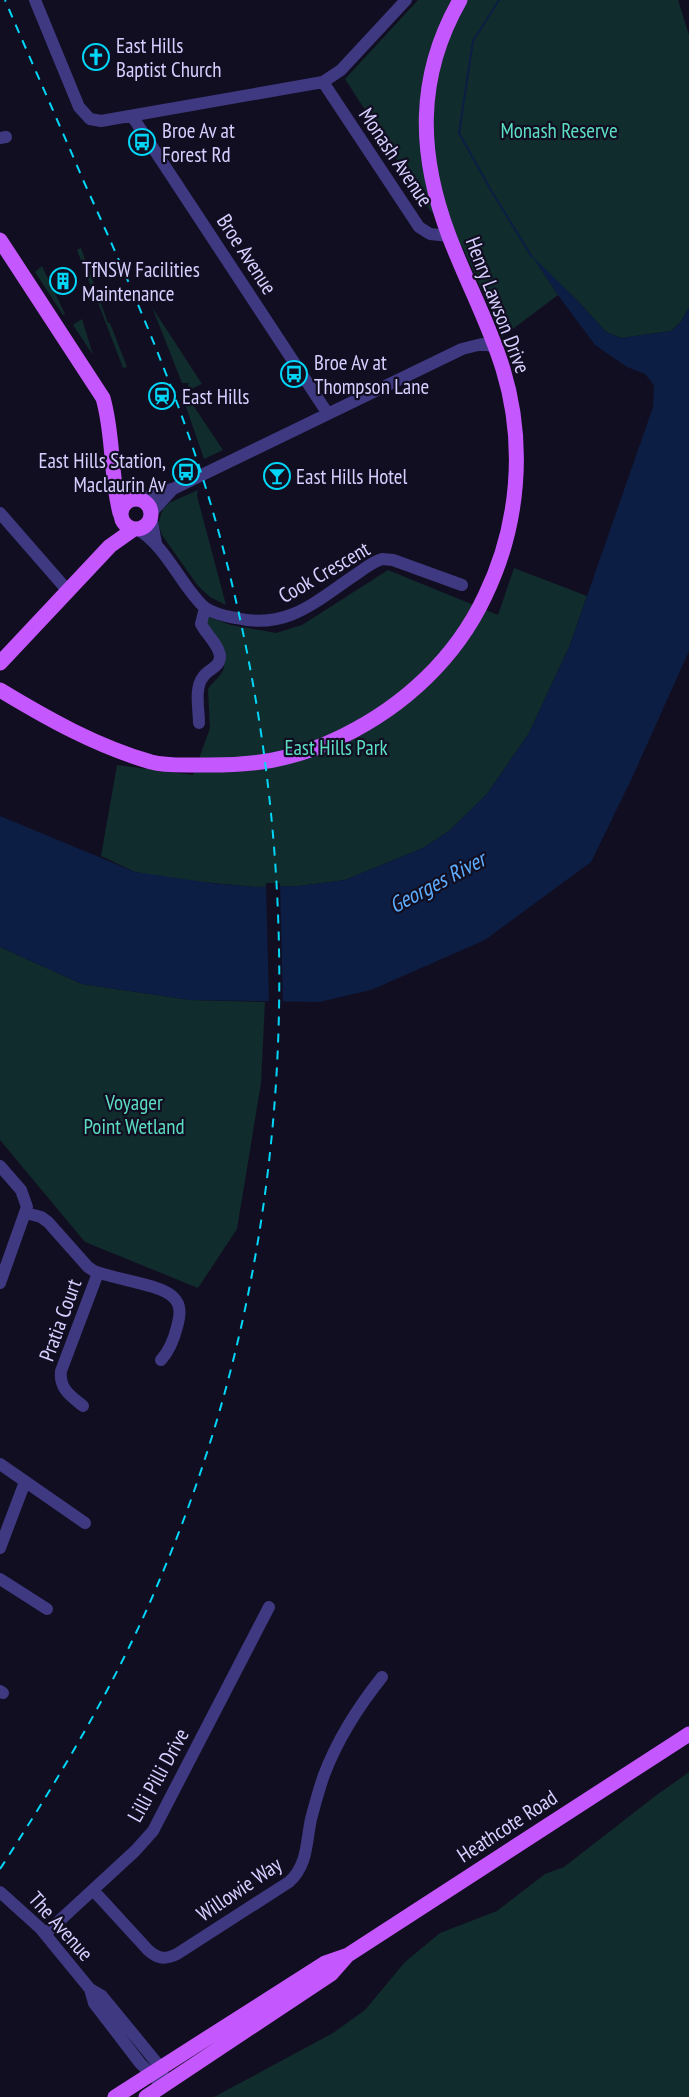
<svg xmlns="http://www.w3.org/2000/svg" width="689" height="2097" font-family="'PT Sans Narrow',sans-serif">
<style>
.green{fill:#112c2c}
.water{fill:#0c1e43}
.pier{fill:#120e22}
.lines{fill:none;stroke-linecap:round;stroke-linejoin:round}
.stream{stroke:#0c1e43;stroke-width:2}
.minor{stroke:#3e3980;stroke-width:12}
.major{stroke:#c557fe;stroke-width:15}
.rail{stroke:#02d6f7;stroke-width:2;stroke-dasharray:9 8;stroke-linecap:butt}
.labels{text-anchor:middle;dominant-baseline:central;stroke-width:4.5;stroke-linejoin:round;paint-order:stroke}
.poi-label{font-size:21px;fill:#d6cfff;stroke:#120e22;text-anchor:start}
.park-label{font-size:21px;fill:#5bdec2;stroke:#120e22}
.street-label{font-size:21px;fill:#d6cfff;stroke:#120e22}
.water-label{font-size:22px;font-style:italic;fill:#5eaefe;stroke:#120e22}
</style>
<rect width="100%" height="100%" fill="#120e22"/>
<path class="green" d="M418,0H678L689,35V307L681,322L671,331L621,338L606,332L577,300L534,259L558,295L502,337L463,248L429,209L345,79Z
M81,248L108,323H110L127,367L123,368L97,300L91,301L85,290L91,287L77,250Z
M42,266L65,314L63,315L35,272Z
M152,307L202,384L189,390L187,389L189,383H182Z
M82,319L93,355L73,325Z
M189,399L223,450L204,459L184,401Z
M198,490L197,496L226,605L210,597L198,586L162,535L158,523L163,509L169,503Z
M514,568L587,596L570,645L529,733L487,794L449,831L423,848L345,880L299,886L255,887L172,879L135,872L101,856L117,765L193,775L210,728L208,689C212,683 217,679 221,674C232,658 214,638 206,625L209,617L231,625L276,633L302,625L388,570L498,615Z
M0,947L82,984L190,1000L265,1002L261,1083L237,1229L198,1288L85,1242L0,1140Z
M689,1772V2097H214L333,2033L365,2010L405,1962L440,1933L497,1911L545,1874L564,1867L654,1797Z"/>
<path class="water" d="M532,256L577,300L606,332L621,338L671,331L681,322L689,307V651L631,780L591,862L485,940L371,990L319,1002L190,1000L82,984L0,947V816L135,872L211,883L255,887L299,886L345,880L423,848L449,831L487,794L529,733L570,645L653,407L654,385L645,374L627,367L595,345L558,295Z"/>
<path class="pier" d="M266,883H280L283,1005H269Z"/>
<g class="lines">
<path class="stream" d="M499,0L473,41L459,133L492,192L532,257"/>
<path class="minor" d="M35,0L79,107L90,119L101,121L323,82L341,70L406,0
M323,82L419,227L430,234L449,236
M132,116L328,414
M0,138L6,137
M139,499L175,488L462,349L482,344L496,347
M0,513L68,591
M151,513L172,490
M151,517L156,543
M137,529C166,546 179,582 202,605C210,613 224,616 236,618C287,630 315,602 355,575C364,569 372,562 382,559L393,560L462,585
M199,723C199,710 194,688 203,677C208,669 220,668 220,656C219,645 206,634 201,624L205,608
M0,1166L21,1190L27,1207L0,1283
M26,1213L41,1217L48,1222L88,1267L94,1271C113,1279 160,1284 173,1297C182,1305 180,1316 177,1327C174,1339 170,1350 161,1360
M83,1406C71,1396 59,1389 61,1371L98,1273
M0,1464L85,1523
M0,1548L25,1482
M0,1579L47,1609
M0,1691L3,1693
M93,1890L148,1950C158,1959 165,1960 177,1954L289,1882C308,1865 306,1842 311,1819C315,1804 319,1789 324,1775C338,1738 358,1707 382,1677
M0,1892L40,1928L90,1989L102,1996L161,2068L165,2085
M45,1934L135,1851L153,1831L269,1607
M90,1989L94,2003L140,2063L156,2079"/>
<path class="major" d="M0,240L103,398C114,436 110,475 120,513
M121 514a15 15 0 1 1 30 0a15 15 0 1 1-30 0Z
M0,663L110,546L134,529
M0,690C48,719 96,746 151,762C166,766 182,765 198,765C252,766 293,761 343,736C404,706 456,658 485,596C519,526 526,444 503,369C489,323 466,281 449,236C418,154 416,77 460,0
M115,2097L325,1963L348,1955L689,1734
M146,2097L331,1974L346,1957"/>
<path class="rail" d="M0,1869C61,1775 119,1679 162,1574C304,1238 313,854 211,505C178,393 132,288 84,182C58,121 31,61 5,0"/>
</g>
<defs>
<symbol id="church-ring" viewBox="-11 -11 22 22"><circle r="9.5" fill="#120e22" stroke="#02d6f7" stroke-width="1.5"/><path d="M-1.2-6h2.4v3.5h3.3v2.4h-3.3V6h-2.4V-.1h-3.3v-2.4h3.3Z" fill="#02d6f7"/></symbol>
<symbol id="bus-ring" viewBox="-11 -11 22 22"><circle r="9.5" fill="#120e22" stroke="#02d6f7" stroke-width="1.5"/><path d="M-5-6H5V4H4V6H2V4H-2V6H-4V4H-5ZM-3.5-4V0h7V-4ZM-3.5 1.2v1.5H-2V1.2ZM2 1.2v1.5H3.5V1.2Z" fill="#02d6f7"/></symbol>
<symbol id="building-ring" viewBox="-11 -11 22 22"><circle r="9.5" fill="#120e22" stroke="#02d6f7" stroke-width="1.5"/><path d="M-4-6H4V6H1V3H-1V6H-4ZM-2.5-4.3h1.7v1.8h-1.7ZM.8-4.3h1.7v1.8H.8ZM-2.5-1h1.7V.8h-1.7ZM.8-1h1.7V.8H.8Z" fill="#02d6f7"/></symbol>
<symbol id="station-ring" viewBox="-11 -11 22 22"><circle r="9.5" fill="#120e22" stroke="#02d6f7" stroke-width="1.5"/><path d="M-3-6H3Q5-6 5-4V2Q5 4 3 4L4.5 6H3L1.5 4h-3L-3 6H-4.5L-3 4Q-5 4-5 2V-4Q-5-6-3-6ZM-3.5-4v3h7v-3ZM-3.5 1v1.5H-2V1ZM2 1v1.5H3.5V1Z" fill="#02d6f7"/></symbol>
<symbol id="bar-ring" viewBox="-11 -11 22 22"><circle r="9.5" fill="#120e22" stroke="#02d6f7" stroke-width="1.5"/><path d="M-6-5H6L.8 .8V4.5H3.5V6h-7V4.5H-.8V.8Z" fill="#02d6f7"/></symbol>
</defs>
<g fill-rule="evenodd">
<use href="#church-ring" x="81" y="42" width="30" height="30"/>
<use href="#bus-ring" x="127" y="127" width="30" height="30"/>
<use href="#building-ring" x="48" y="266" width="30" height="30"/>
<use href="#bus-ring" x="279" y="359" width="30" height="30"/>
<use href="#station-ring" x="147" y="381" width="30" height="30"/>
<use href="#bus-ring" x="171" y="457" width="30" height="30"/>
<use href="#bar-ring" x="262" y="461" width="30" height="30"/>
</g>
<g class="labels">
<g class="poi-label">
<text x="116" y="45">East Hills<tspan x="116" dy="24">Baptist Church</tspan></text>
<text x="162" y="130">Broe Av at<tspan x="162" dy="24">Forest Rd</tspan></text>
<text x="82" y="269">TfNSW Facilities<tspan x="82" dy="24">Maintenance</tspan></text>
<text x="314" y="362">Broe Av at<tspan x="314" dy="24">Thompson Lane</tspan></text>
<text x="182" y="396">East Hills</text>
<text x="166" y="460" text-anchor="end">East Hills Station,<tspan x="166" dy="24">Maclaurin Av</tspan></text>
<text x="296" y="476">East Hills Hotel</text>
</g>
<g class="park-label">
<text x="559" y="130">Monash Reserve</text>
<text x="336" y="747">East Hills Park</text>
<text x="134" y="1102">Voyager<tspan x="134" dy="24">Point Wetland</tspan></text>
</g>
<g class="street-label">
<text transform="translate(396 157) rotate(56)">Monash Avenue</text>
<text transform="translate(247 254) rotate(57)">Broe Avenue</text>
<text transform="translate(498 305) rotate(69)">Henry Lawson Drive</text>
<text transform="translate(324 572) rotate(-30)">Cook Crescent</text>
<text transform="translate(60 1320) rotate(-70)">Pratia Court</text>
<text transform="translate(158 1775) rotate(-61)">Lilli Pilli Drive</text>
<text transform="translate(507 1826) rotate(-33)">Heathcote Road</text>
<text transform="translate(239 1889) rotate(-34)">Willowie Way</text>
<text transform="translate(61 1926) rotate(48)">The Avenue</text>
</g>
<g class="water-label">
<text transform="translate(437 882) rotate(-28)">Georges River</text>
</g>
</g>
</svg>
